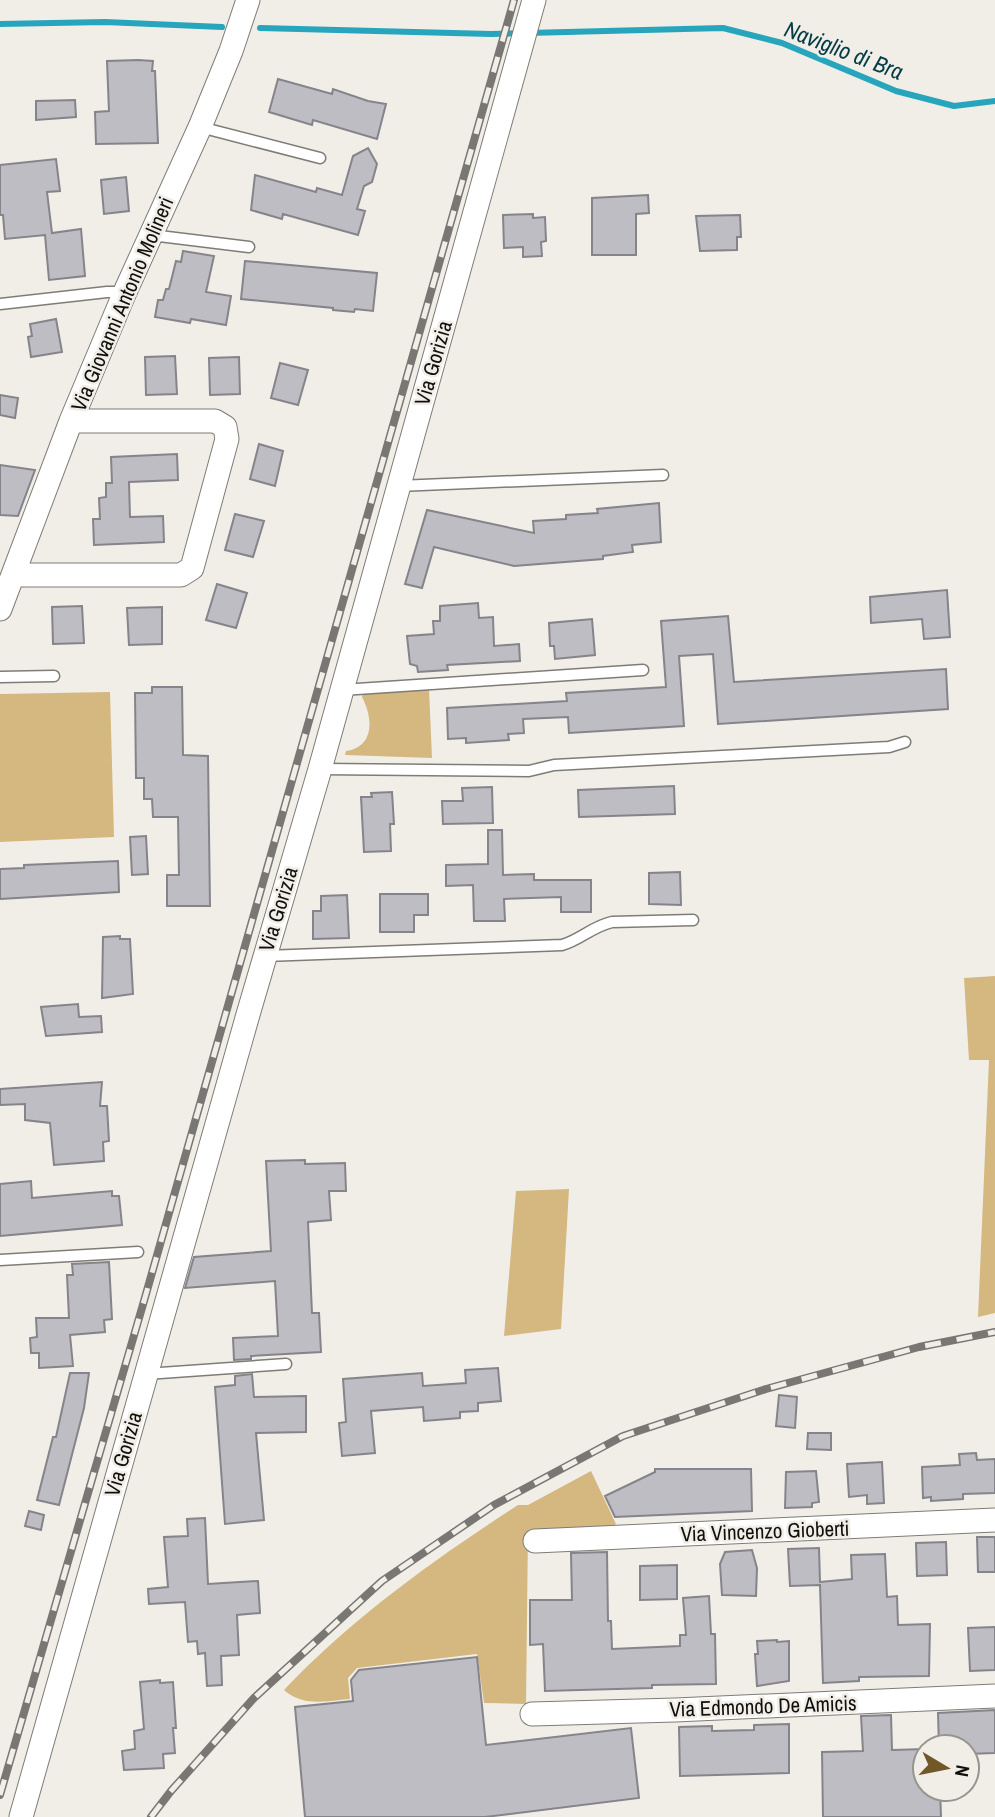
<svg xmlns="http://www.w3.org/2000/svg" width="995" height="1817" font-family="'Archivo Narrow',sans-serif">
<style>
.green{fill:#d4b880}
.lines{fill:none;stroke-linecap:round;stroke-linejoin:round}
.stream{stroke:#26a5bc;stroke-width:6}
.building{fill:#bebdc3;stroke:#85848a;stroke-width:2}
.lane-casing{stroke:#7e7c76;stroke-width:13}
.street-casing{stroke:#7e7c76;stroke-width:25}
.lane{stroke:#fff;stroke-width:10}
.street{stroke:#fff;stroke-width:23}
.rail-casing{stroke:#797773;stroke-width:8}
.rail{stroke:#f1eee8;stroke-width:5;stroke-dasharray:16;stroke-linecap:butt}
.labels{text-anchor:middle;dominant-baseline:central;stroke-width:5;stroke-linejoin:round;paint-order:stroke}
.street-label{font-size:21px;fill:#100f0d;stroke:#f1eee8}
.water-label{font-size:23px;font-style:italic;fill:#033c45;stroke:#f1eee8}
</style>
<rect width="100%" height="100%" fill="#f1eee8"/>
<path class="green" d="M429,689L432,758L345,755L346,751C375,747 373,717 362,697L363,693Z
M110,692L114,837L0,842V694Z
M995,976V1313L978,1317L989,1060H969L964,978Z
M569,1189L561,1329L504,1336L516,1191Z
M591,1471L616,1524L608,1529L528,1531L526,1704L484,1703L477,1654L357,1668L348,1678L350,1699C326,1701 303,1707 284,1690C353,1617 435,1559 518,1505H528Z"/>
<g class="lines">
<path class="stream" d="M0,24L105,22L222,27
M260,28L491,34L723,28L782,43L896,91L954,106L995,101"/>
</g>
<path class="building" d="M138,60L153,61L152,71H155L158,143L96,144L95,112L109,111L107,61Z
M278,79L332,94L333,89L368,101L386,104L377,139L313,120L312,125L269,112Z
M75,100L76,117L36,120V101Z
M368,148L377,164L372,182L364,186L357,209L365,211L358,235L283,214L282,219L251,210L255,175L316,192L317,188L342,195L353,156Z
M56,159L60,191L47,192L52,233L81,229L85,276L49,280L45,235L5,239L3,215H0V165Z
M126,177L129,211L104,214L101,180Z
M648,195L649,213L636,214V255H592V198Z
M533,214V218L545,217L546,241L541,242L542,256L523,257V247L504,248L503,215Z
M740,215L741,237H737V250L700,251L696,216Z
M183,251L214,256L206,292L231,296L226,325L191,319L190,323L155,317L158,300H163L166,289H169L176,261L181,262Z
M245,261L377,273L373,311L355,309L354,312L333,310V308L241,299Z
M56,319L62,352L31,357L28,337L32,336L30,324Z
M175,356L177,394L146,395L145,357Z
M239,357L240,394L210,395L209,358Z
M280,363L308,370L298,405L271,398Z
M0,395L18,398L15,418L0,415Z
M259,444L283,451L275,486L250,479Z
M177,454L178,480L129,482L130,517L163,516L164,542L94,545L93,519H100L99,498L106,497V483H112L111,457Z
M0,465L35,470L18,516L0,515Z
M659,503L661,542L632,545L633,552L603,556V559L514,566L434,547L422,588L405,584L427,510L534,533L533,521L566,519V515L598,513L597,509Z
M235,514L264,521L253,557L225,550Z
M217,584L247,593L236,628L206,620Z
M947,590L950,637L924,639L922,619L871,623L870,597Z
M478,603L479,618L493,617L494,646L519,644L520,661L447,665L448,670L418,672L417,666L410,664L407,636L434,634L433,621H440V606Z
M82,606L84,643L53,644L52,607Z
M162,607V644L129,645L127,608Z
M728,616L734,682L946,669L948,709L718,724L713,654L679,656L684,726L569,733L568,717L523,719L524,733L508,734L509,740L466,743V738L448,739L447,708L567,701L566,693L666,687L661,621Z
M592,619L595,655L555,659L554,646H550L549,623Z
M152,687H182L183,755L208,756L210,906H167V875H179L178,817H153L152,799H144V778H136L135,693H152Z
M674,786L675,814L579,817L578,790Z
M492,787L493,823L443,824L442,801H463L462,788Z
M392,792L394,824H390L391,851L364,852L361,797H372L371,793Z
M488,830H502L503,875L534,874V880H591V912H561V897L504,899L505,921H474L473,885L446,886V865L488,864Z
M146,836L148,874L132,875L130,837Z
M118,861L119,892L0,899V869L24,868V865Z
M680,872L681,905L649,904V873Z
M380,894H428V915H414V932H380Z
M347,895L349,938L313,939V911H321V896Z
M120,936V939H130L133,994L102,998L103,937Z
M78,1004L79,1017L101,1016L102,1032L46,1036L41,1007Z
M102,1082L100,1106H107L109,1141L103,1142L104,1161L54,1165L50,1123L25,1120V1104L0,1105V1089Z
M305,1160V1164L345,1163L346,1191H329L331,1220L308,1222L312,1313H319L321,1352L251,1356V1359L234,1360L233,1338L278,1336L275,1281L185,1288L194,1257L271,1251L266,1161Z
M31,1181L32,1198L112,1191V1196H119L122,1225L0,1236V1184Z
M109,1262L112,1319L104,1320L105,1332L70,1335L73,1366L39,1368V1353H31L30,1338L37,1337L36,1318H69L67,1275H73L72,1264Z
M498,1368L501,1401L478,1403V1411L460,1412V1418L424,1421L423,1407L371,1411L375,1453L342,1456L339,1423L346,1422L343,1379L422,1373L423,1386L466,1383L465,1370Z
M70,1373H89L84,1408L59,1505L37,1500L53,1437H56Z
M252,1374L254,1397L306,1396V1432L256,1433L264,1520L225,1524L215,1387L235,1385V1376Z
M779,1395L797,1397L795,1428L776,1426Z
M808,1433H831V1450L807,1449Z
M976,1453L977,1460L995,1459V1493L963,1494V1499L931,1501V1497L923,1498L922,1467L960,1465L959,1454Z
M882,1462L884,1503L867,1504V1495L849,1497L847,1464Z
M655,1469H751L752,1511L615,1517L605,1496L655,1472Z
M816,1471L819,1502L812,1503V1507L785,1508L786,1472Z
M29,1511L44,1515L41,1530L25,1526Z
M205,1518L208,1584L258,1581L260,1613L237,1615L239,1655L221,1656L222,1685L207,1686L205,1653L198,1654L197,1641L188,1642L185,1602L149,1604L148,1589L168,1587L164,1537L188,1536L187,1519Z
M977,1537H995V1572H978Z
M946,1542L947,1575L917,1576L916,1543Z
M819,1548L820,1582L852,1579L851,1555L885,1554L887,1597L897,1596L898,1625L930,1624L929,1676L859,1677V1681L823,1683L820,1585L790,1586L788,1549Z
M752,1550L757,1568L756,1596L722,1595L720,1564L725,1552Z
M607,1552L608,1621H611L612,1649L680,1646V1635H686L683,1598L709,1596L711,1634H715L716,1684L652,1685V1688L545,1691L543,1644L530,1645V1600H572L571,1553Z
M677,1565V1599L640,1600V1566Z
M995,1627V1670L970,1671L968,1628Z
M777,1640V1642L789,1641V1681L757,1686L755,1654H758L757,1641Z
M477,1657L486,1745L631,1728L639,1798L485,1817H305L295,1707L353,1701L351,1680L359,1670Z
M160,1680V1683L173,1682L176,1728H173L175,1753L163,1754L164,1768L124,1770L122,1751L135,1749L134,1731L144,1729L140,1682Z
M995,1710V1753L967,1754V1747H939L938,1713Z
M891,1715L892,1750L925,1749V1789H940L941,1817H823L822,1752L863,1751L861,1716Z
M789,1724V1773L680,1776L679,1727L712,1726V1731L754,1730V1725Z"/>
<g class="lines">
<defs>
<path id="lane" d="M200,127L320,158
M151,235L249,247
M0,304L107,292H125
M398,486L663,475
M0,677L54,676
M342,690L643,670
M320,769L529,771L554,765L889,747L905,742
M265,956L562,945C580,940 593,926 612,922L693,920
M0,1260L138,1252
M146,1374L286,1364"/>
<path id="street" d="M14,575H181L192,568L227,439L225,427L215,421H71
M0,609L71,421L125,292L200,127L231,51L248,0
M535,1541L995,1520
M532,1714L675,1710L995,1696
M21,1817L247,1018L320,769L534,0"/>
</defs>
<use href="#lane" class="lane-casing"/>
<use href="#street" class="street-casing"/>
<use href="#lane" class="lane"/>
<use href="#street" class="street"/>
<defs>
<path id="rail" d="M0,1795L144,1301L514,0
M151,1817L171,1791L254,1698L382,1581L494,1505L623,1436L766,1389L919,1347L995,1332"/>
</defs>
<use href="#rail" class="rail-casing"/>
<use href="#rail" class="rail"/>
</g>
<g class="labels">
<g class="street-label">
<text transform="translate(122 304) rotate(-67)">Via Giovanni Antonio Molineri</text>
<text transform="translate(433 363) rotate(-74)">Via Gorizia</text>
<text transform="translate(278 909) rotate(-73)">Via Gorizia</text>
<text transform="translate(123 1454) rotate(-74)">Via Gorizia</text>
<text transform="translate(765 1531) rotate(-2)">Via Vincenzo Gioberti</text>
<text transform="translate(763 1706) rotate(-2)">Via Edmondo De Amicis</text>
</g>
<g class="water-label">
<text transform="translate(844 50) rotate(21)">Naviglio di Bra</text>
</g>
</g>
<g transform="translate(946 1768) rotate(100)"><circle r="33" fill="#f1eee8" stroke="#979590" stroke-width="2"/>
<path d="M0-5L12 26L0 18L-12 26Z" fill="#715829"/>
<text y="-10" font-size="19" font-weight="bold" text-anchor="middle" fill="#100f0d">N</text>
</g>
</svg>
